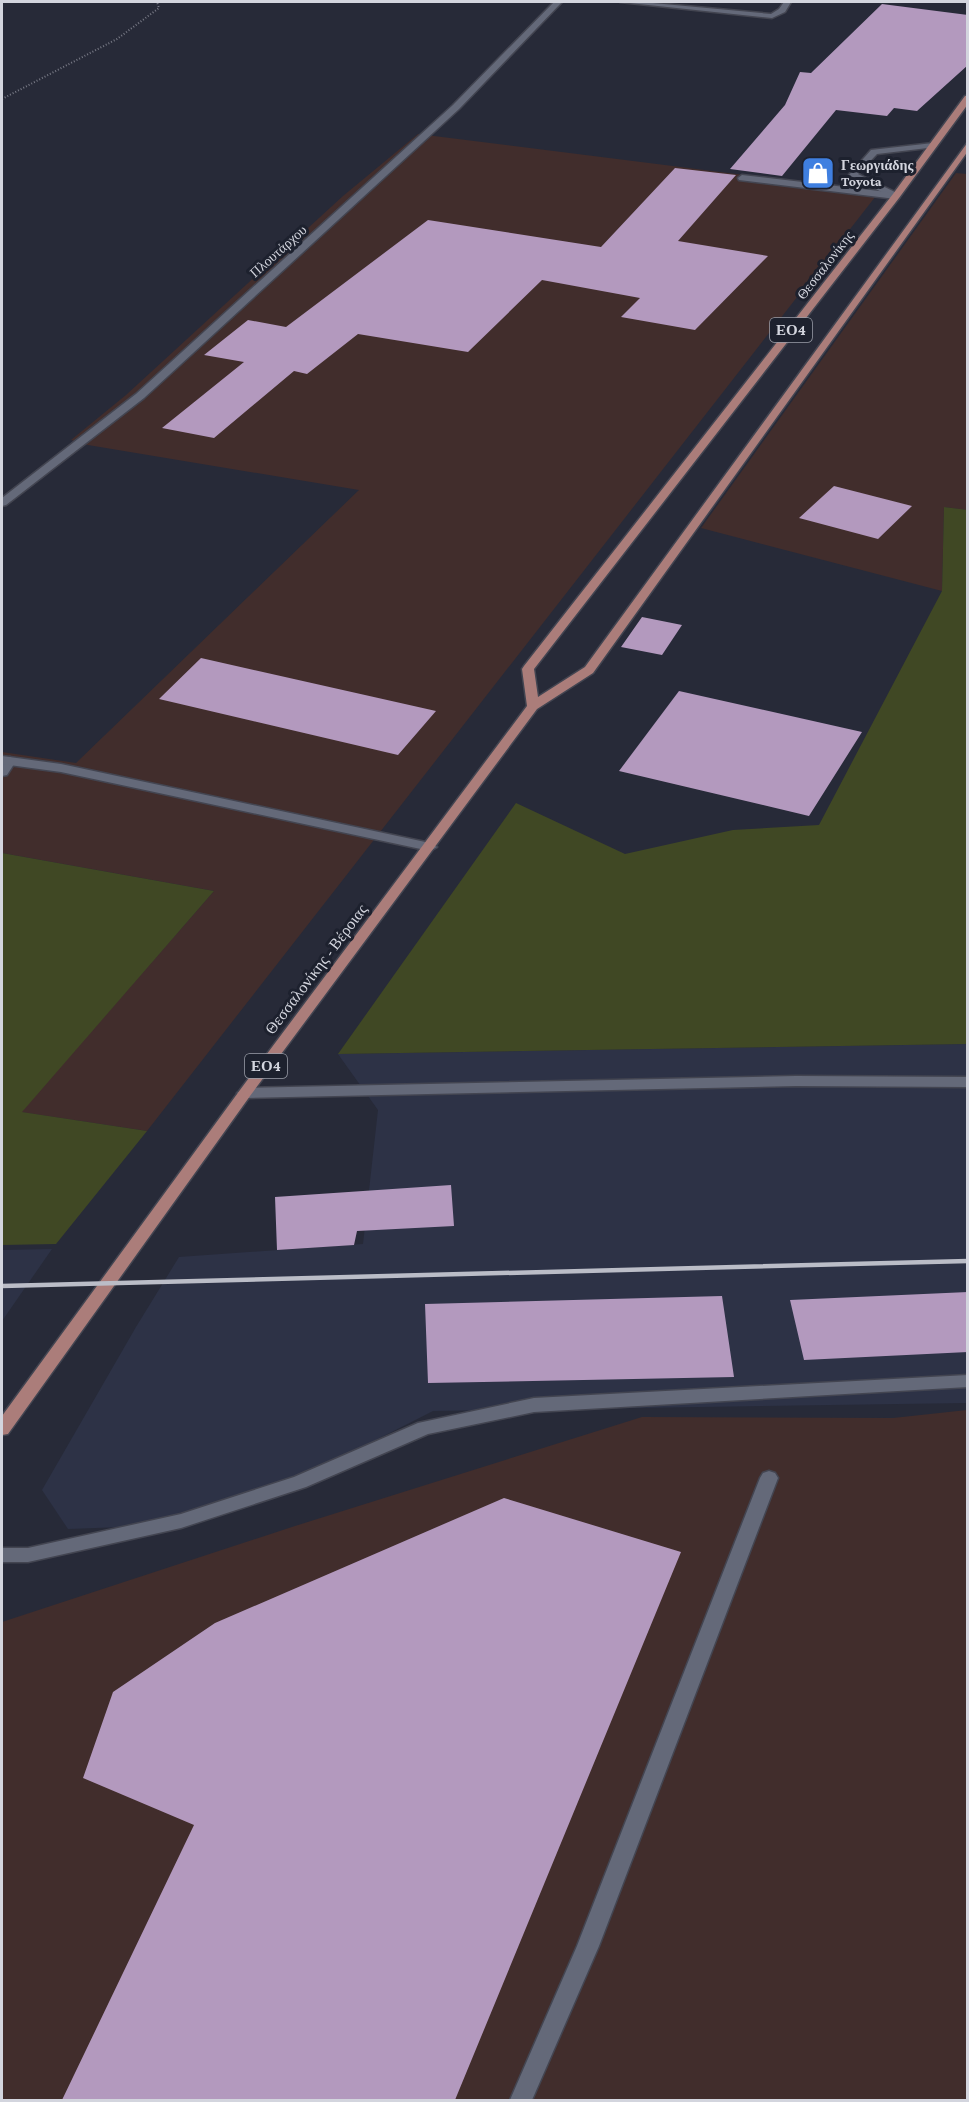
<svg xmlns="http://www.w3.org/2000/svg" width="969" height="2102" font-family="'Crimson Pro',serif">
<style>
.built{fill:#2d3246}
.industrial{fill:#412d2c}
.green{fill:#404824}
.building{fill:#b399be}
.lines{fill:none;stroke-linecap:round;stroke-linejoin:round}
.service-casing{stroke:#434551;stroke-width:3}
.minor-casing{stroke:#434551;stroke-width:3}
.tertiary-casing{stroke:#434551;stroke-width:3}
.primary-casing{stroke:#434551;stroke-width:3}
.path{stroke:#777985;stroke-width:2;stroke-dasharray:1 2;stroke-linecap:butt}
.service{fill:#646979;fill-rule:evenodd}
.minor{fill:#646979;fill-rule:evenodd}
.tertiary{fill:#646979;fill-rule:evenodd}
.primary{fill:#ab7d7a;fill-rule:evenodd}
.rail{stroke:#bbbdc7;stroke-width:4.5}
.labels{text-anchor:middle;dominant-baseline:central;stroke-width:6;stroke-linejoin:round;paint-order:stroke}
.far-poi-label{font-size:14px;font-weight:bold;fill:#d3d5de;stroke:#1d212e;text-anchor:start}
.far-street-label{font-size:14px;fill:#d3d5de;stroke:#1d212e}
.shield{fill:#1d212e;stroke:#9c9fa9;stroke-width:1.5}
.shield-label{font-size:15px;font-weight:bold;fill:#d3d5de}
.street-label{font-size:16px;fill:#d3d5de;stroke:#1d212e}
</style>
<rect width="100%" height="100%" fill="#272a38"/>
<path class="built" d="M967,1044V1403L433,1411L307,1475L151,1526L68,1529L42,1490L136,1327L179,1257L363,1244L378,1110L338,1054Z
M52,1249L2,1321V1250Z"/>
<path class="industrial" d="M418,134L879,192L147,1131L21,1112L214,891L2,853V752L76,763L359,490L88,445L71,440L126,395L343,196Z
M956,173L967,174V510L944,507L942,591L701,528Z
M967,1410V2100H2V1622L295,1526L642,1417L893,1418Z"/>
<path class="green" d="M944,507L968,510L967,1044L338,1054L516,803L625,854L733,830L819,825L942,591Z
M2,853L214,891L22,1112L147,1131L56,1244L2,1245Z"/>
<path class="building" d="M882,4L968,15V65L917,111L894,108L887,116L836,110L782,176L730,169L785,105L800,72L811,73Z
M675,168L736,175L678,241L768,256L695,330L621,317L640,298L542,280L468,352L358,334L307,374L294,371L214,438L162,428L244,362L204,355L248,320L286,327L428,220L601,247Z
M834,486L912,506L878,539L799,518Z
M642,617L682,625L662,655L621,647Z
M201,658L436,711L398,755L159,699Z
M679,691L862,732L809,816L619,771Z
M451,1185L454,1226L357,1231L354,1245L277,1250L275,1197Z
M968,1292V1352L804,1360L790,1300Z
M722,1296L734,1377L428,1383L425,1304Z
M504,1498L681,1552L455,2100H62L194,1825L83,1778L113,1692L215,1623Z"/>
<g class="lines">
<defs>
<path id="service" d="M933,143L937,145L936,147L877,154L858,174L899,194V198H893L849,175L871,150Z
M10,757L16,761L7,775L2,776C2,767 0,760 10,757Z
M769,1471L775,1473L778,1478L599,1946L532,2100H510L577,1946L760,1478L763,1473Z"/>
<path id="minor" d="M554,2H562L459,109L144,398L6,505L2,506V498L136,394L453,105Z
M620,2H642L771,14L779,9L784,2H791L785,12L772,18Z
M742,175L896,193L900,196L896,199L739,180L738,178Z
M2,756L61,764L430,843L437,847L430,851L61,772L2,764Z
M968,1375V1387L534,1412L428,1434L306,1487L181,1528L28,1562H2V1548H28L181,1514L294,1477L418,1423L534,1398Z"/>
<path id="tertiary" d="M796,1076L968,1077V1087L796,1086L245,1098L237,1093L245,1088Z"/>
<path id="primary" d="M965,96H968V104L899,198L534,669L538,697L585,667L968,142V151L593,673L537,709L250,1096L8,1434L2,1435V1416L240,1090L527,706L522,669L524,666L893,194Z"/>
</defs>
<use href="#service" class="service-casing"/>
<use href="#minor" class="minor-casing"/>
<use href="#tertiary" class="tertiary-casing"/>
<use href="#primary" class="primary-casing"/>
<path class="path" d="M2,99L117,39L159,8L157,2"/>
<use href="#service" class="service"/>
<use href="#minor" class="minor"/>
<use href="#tertiary" class="tertiary"/>
<use href="#primary" class="primary"/>
<path class="rail" d="M2,1286L968,1261"/>
</g>
<defs>
<symbol id="shop-square" viewBox="-11 -11 22 22"><rect x="-9" y="-9" width="18" height="18" rx="4" fill="#3f7fe0" stroke="#1d212e"/><path d="M-5-2.5h2.3a2.7 3.5 0 0 1 5.4 0H5L5.5 6h-11ZM-1.5-2.5h3a1.5 2.3 0 0 0-3 0Z" fill="#fff"/></symbol>
</defs>
<g fill-rule="evenodd">
<use href="#shop-square" x="799" y="154" width="38" height="38"/>
</g>
<g class="labels">
<g class="far-poi-label">
<text x="841" y="165">Γεωργιάδης<tspan x="841" dy="16">Toyota</tspan></text>
</g>
<g class="far-street-label">
<text transform="translate(278 251) rotate(-42)">Πλουτάρχου</text>
<text transform="translate(825 265) rotate(-52)">Θεσσαλονίκης</text>
</g>
<g class="shield">
<rect x="770" y="318" width="42" height="24" rx="4.5"/>
<rect x="245" y="1054" width="42" height="24" rx="4.5"/>
</g>
<g class="shield-label">
<text x="791" y="330">ΕΟ4</text>
<text x="266" y="1066">ΕΟ4</text>
</g>
<g class="street-label">
<text transform="translate(316 969) rotate(-53)">Θεσσαλονίκης - Βέροιας</text>
</g>
</g>
<rect width="969" height="2102" fill="none" stroke="#d3d5de" stroke-width="6"/>
</svg>
